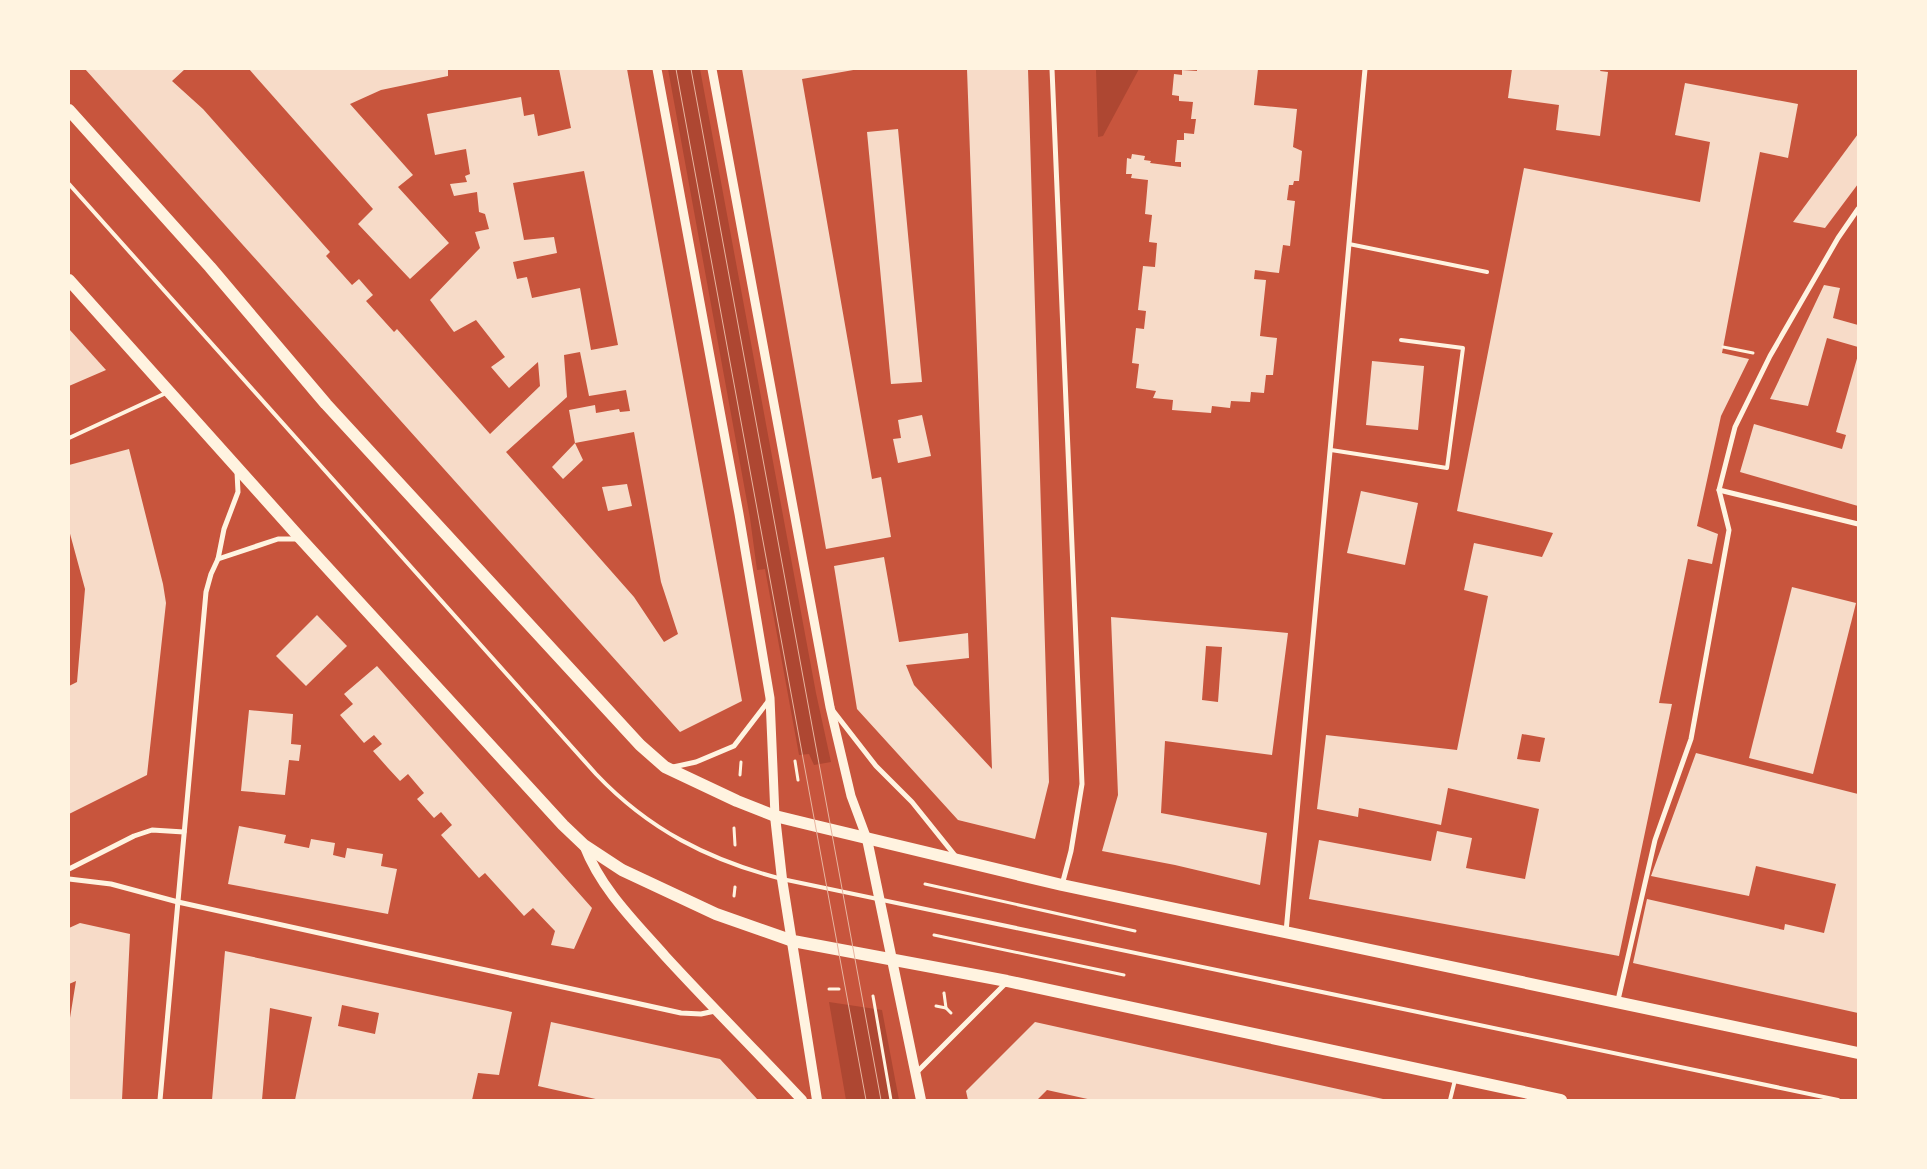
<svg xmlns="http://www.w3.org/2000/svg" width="1927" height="1169" viewBox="0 0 1927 1169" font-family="'Open Sans',sans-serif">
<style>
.green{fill:#ae4732}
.building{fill:#f7dbc8;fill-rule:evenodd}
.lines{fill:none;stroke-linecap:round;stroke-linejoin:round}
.path{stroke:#fff3e0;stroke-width:3}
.service{stroke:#fff3e0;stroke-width:4}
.minor{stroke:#fff3e0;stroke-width:5}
.tertiary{stroke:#fff3e0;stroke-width:9}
.secondary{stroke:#fff3e0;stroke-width:10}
.primary{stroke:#fff3e0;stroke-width:12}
.tram{stroke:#e9b49f;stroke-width:1}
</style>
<rect width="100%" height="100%" fill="#c8553d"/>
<g class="green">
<path d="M668,69H700L816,693L831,762L814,765L809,754L799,755L765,569L757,570L750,518Z"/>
<path d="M1096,69H1139L1103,136L1098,137Z"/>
<path d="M829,1002L882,1010L899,1100H846Z"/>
</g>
<g class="building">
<path d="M85,69H185L172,81L203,109L330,252L326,256L352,285L359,279L373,295L366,301L394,332L397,329L490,434L540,386L538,362L509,388L491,367L505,357L476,320L454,332L430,300L480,248L475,232L489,229L485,214L479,212L477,192L454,196L450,184L467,182L465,176L470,174L466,149L435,155L427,114L521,97L524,116L534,114L538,136L571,128L559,69H627L742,701L680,732ZM584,171L618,345L591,350L580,288L532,298L527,277L517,279L513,262L557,253L554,237L524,240L513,183ZM580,352L589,396L626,390L630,411L620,412L619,409L596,413L595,405L569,410L575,443L552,467L563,479L583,460L575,443L634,432L661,582L678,634L664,642L634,597L506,452L567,397L564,355Z"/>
<path d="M249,69H448V76L381,90L350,104L413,175L398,187L449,243L410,279L358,224L373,209Z"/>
<path d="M742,69H859L802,79L872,479L881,477L891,537L826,549Z"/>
<path d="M967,69H1028L1049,782L1035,839L958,820L857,709L834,566L884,557L899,642L968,633L969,658L906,665L914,685L992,769Z"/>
<path d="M1197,69H1258L1254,105L1297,109L1293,147L1302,151L1299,181H1294L1293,185H1289L1287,200L1295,201L1290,246L1283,245L1279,273L1255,270L1254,279L1266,280L1260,336L1277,338L1273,375H1266L1264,393L1251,392L1250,402L1231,401L1230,408L1212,406L1211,413L1172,410L1173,400L1153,398L1156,391L1136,388L1139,364L1132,363L1136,328L1144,329L1146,311L1138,310L1143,266L1155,267L1157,243L1149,242L1152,215L1145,214L1148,180L1131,178L1132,174H1126L1127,158L1131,159L1132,154L1145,156L1144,160L1151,161L1150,163L1181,167V162H1175L1177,140H1184V133L1194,134L1196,119H1191L1193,102L1179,101V96L1172,95L1174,74L1182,75V70L1197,71Z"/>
<path d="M1512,69H1601L1600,71L1608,72L1600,136L1556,130L1559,105L1508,98Z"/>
<path d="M1685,83L1798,104L1788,158L1760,152L1722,353L1749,359L1721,416L1697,526L1718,534L1712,564L1688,559L1659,703L1672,704L1619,956L1309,899L1319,840L1431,861L1437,831L1472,838L1466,868L1525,879L1539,809L1448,788L1441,825L1359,808L1358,817L1317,809L1326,735L1457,750L1488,596L1464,590L1474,543L1542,557L1553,533L1457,511L1524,168L1700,202L1710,142L1675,135ZM1522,734L1545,738L1540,762L1517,759Z"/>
<path d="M898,129L922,382L891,384L867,132Z"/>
<path d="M1858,134V184L1825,228L1793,222Z"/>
<path d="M1824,285L1840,288L1833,318L1858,325V347L1827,338L1808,406L1770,399Z"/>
<path d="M69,329L106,370L69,386Z"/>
<path d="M1858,355V506L1740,472L1754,424L1842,449L1846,435L1836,432Z"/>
<path d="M1372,361L1424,366L1418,430L1366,425Z"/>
<path d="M922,415L931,456L898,463L893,439L901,438L898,420Z"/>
<path d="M129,449L163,584L166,603L147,775L69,814V686L77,682L85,589L69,530V465Z"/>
<path d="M627,484L632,506L608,511L602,487Z"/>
<path d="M1361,491L1418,503L1405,565L1347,553Z"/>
<path d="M1792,587L1856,603L1813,774L1749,758Z"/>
<path d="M317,615L347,646L306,686L276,656Z"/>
<path d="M1111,617L1288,633L1272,755L1165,741L1161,813L1267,833L1260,885L1175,865L1102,851L1118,795ZM1206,646L1222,647L1218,702L1202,700Z"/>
<path d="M377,666L592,908L574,949L551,945L555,931L533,908L524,916L485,873L479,878L441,835L452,825L441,812L434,818L417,799L424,793L408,774L400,781L388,768L373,751L382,744L374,735L364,743L340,715L353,704L344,694Z"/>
<path d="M249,710L293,714L291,744L301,745L299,761L289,760L285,795L241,791Z"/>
<path d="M1696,753L1858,794V1013L1633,963L1647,899L1784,930L1785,924L1824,933L1836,884L1756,866L1749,896L1651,876Z"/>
<path d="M239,826L286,835L284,843L309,848L311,839L335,843L333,855L345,858L347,848L383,854L381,866L397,869L388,914L228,884Z"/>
<path d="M80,923L130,934L122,1100H69V1024L76,981L69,984V928Z"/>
<path d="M225,951L512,1012L499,1075L478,1073L472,1100H295L312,1017L270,1008L262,1100H212ZM342,1005L379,1013L375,1034L338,1026Z"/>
<path d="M551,1022L720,1059L758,1100H600L538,1086Z"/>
<path d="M1035,1022L1383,1099V1100H1092L1047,1090L1037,1100H968L966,1091Z"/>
</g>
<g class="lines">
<g class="path">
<path d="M1723,347L1753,353"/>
<path d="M795,761L798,780"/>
<path d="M740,775L741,762"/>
<path d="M734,828L735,845"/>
<path d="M925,884L1135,931"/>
<path d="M734,896L735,887"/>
<path d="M934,935L1124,975"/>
<path d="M829,989H839"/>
<path d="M944,993L946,1008"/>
<path d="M873,996L891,1100"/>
<path d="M936,1006L946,1008L951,1013"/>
</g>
<g class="service">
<path d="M69,184L596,774C649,830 709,860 782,879L1838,1100"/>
<path d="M1349,244L1487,272"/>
<path d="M69,438L166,393"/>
<path d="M1331,450L1447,468L1463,348L1401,340"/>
<path d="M1450,1100L1455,1080"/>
</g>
<g class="minor">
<path d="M1052,69L1082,784L1071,851L1062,885"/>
<path d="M1719,490L1858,524"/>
<path d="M218,559L278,539H299"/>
<path d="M834,712L876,766L912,802L957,858"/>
<path d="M673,767L696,762L734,746L770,699"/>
<path d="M69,869L134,836L152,830L184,832"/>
<path d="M69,879L111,884L178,902L681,1013L701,1014L715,1011"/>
<path d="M1286,932L1365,69"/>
<path d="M1618,1000L1655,840L1691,739L1729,530L1719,490L1735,427L1770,356L1838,238L1858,209"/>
<path d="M916,1073L1007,982"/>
<path d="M160,1100L206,592L211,574L218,559L224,529L238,492L237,472"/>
</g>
<g class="tertiary">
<path d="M657,69L739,514L770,698L775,816"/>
<path d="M712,69L830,707L851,796L867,839"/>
</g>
<g class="secondary">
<path d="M775,816L782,879L817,1100"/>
<path d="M867,839L921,1100"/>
<path d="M584,845C601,889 634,921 665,956C710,1005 757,1052 802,1100"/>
</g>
<g class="primary">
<path d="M69,110L210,267L326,404L640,745L665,767L737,801L775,816L816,826L1062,885L1858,1053"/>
<path d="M69,280L301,539L563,825L584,845L622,870L716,914L793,941L1007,981L1561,1100"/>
</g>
<g class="tram">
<path d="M676,69L866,1100"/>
<path d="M691,69L881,1100"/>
</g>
</g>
<rect width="1927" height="1169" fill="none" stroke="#fff3e0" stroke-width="140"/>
</svg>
